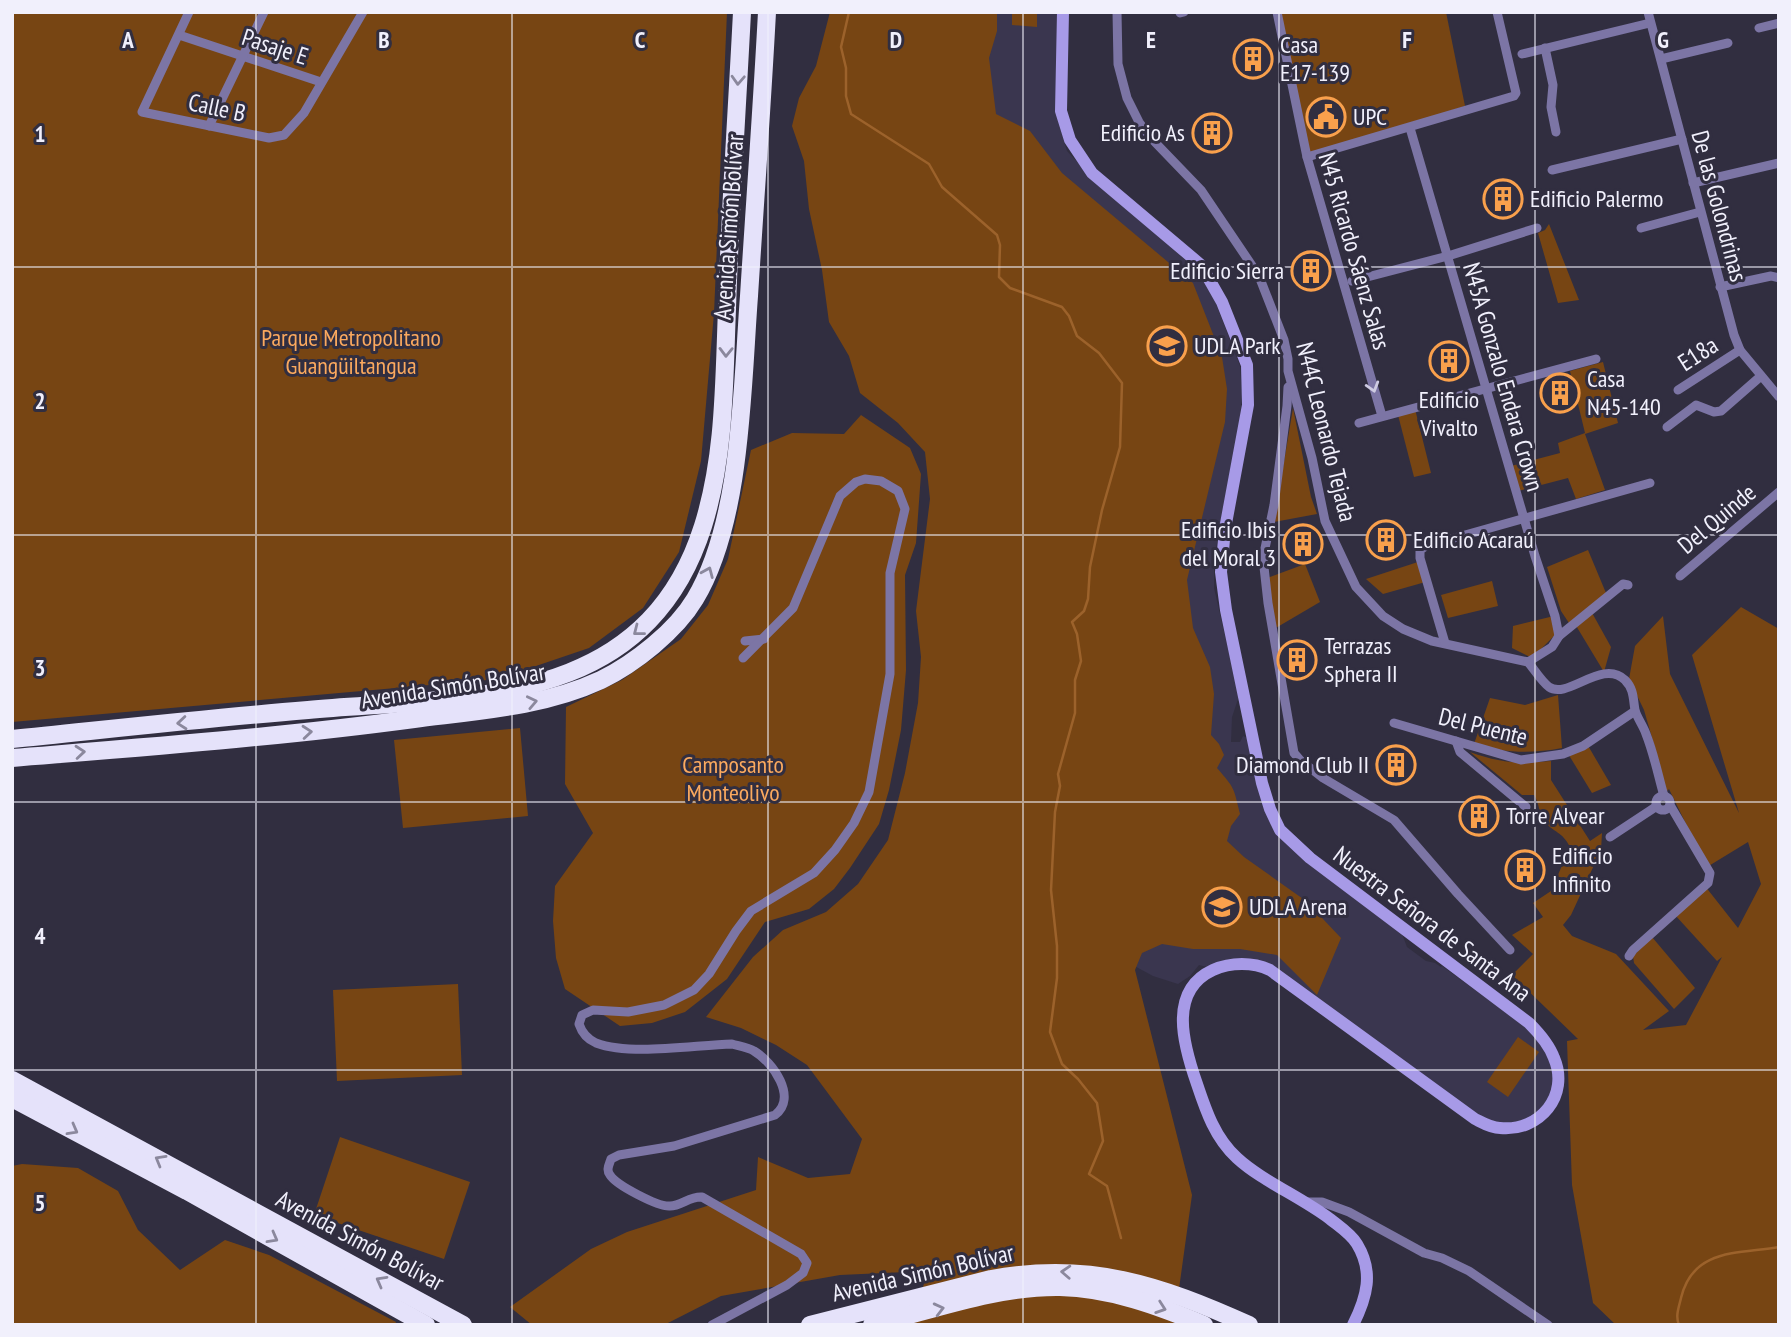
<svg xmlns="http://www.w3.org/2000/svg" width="1791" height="1337" viewBox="0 0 1791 1337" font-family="'PT Sans Narrow',sans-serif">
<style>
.built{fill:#3a364f}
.green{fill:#774513}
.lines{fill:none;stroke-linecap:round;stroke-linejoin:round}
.stream{stroke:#9c622b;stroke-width:2.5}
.street{stroke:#7c75a5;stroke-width:9}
.secondary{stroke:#a79ae7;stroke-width:12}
.highway{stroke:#e5e2fa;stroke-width:18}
.oneway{stroke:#8b889d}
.oneway2{stroke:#cecbe2}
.grid{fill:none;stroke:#f1f0fc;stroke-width:2;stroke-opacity:0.55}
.labels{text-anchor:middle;stroke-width:6;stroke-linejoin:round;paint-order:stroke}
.poi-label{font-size:24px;fill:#f1f0fc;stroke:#312e40;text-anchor:start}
.street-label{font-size:24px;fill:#f1f0fc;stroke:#312e40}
.park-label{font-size:24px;fill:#fba95e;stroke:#312e40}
.grid-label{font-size:23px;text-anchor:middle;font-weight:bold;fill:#f1f0fc;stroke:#312e40;stroke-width:6;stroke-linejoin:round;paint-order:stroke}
</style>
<rect width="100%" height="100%" fill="#312e40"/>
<path class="built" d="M861,12H1059L1058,121L1067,151L1104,190L1197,270L1215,301L1240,366L1242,394L1240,420L1219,528L1214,565V588L1239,696L1232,717L1231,742H1240L1243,736L1248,738L1265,810L1402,934L1407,947L1426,961L1435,963L1441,967L1442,966L1523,1025L1545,1049L1553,1071V1092L1539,1111L1523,1121L1501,1124L1478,1115L1348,1024L1241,959H1228L1207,967L1199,965L1190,976L1178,984L1153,976L1129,963Z"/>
<g class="green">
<path d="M12,12H727L714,313L701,461L679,552L643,608L589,648L498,679L12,722Z"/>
<path d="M830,12H997V31L989,58L996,114L1030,131L1062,173L1193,283L1222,357L1227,389L1225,422L1187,580L1193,628L1210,667L1214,694L1211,735L1219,744L1224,755L1217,768C1236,790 1233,787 1240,814L1231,826L1227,841L1244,857L1306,901L1341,938L1317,995L1277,955L1240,949H1193L1162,944L1142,953L1135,970L1192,1195L1174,1325H911L928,1271L840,1275L721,1296L664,1325H532L510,1307L591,1249L627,1232L756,1190L758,1157L808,1178L850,1174L862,1139L807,1065L776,1045L741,1028L706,1017L753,957L783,930L826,912L858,884L888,840L905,773L918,703L921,657L916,611L930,499L925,452L898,423L860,393L849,356L829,322L822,270L809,209L804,161L792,126L799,98L816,66Z"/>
<path d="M1012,12H1037V27L1012,25Z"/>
<path d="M1279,12H1446L1465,106L1307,157Z"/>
<path d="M1549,224L1579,300L1558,303L1538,233L1545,230Z"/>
<path d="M1603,362L1618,423L1585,434L1605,490L1576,499L1568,478L1518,491L1511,466L1560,453L1558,443L1585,433L1570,371Z"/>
<path d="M1293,408L1311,497L1317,514L1274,522Z"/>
<path d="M1415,409L1431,473L1414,477L1398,415Z"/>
<path d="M861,415L910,448L921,474L916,543L905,575L906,670L901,730L889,790L879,824L850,868L834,889L809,909L765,922L727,979L685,1012L652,1023L620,1026L565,989L556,958L553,921L555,886L593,833L565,784L566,707L622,680L681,639L708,605L728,559L751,450L792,433L844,434Z"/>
<path d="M1588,550L1606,593L1569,623L1561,611L1547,567Z"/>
<path d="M1424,560L1429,581L1383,594L1366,579Z"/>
<path d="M1305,564L1320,602L1274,629L1267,578Z"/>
<path d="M1492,581L1498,606L1448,618L1441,595Z"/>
<path d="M1741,607L1779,629V1325H1616L1593,1303L1572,1185L1567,1041L1578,1039L1512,975L1533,954L1512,935L1543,917L1533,903L1551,891L1570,847C1562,831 1554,833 1545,822C1538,813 1540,804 1534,795H1522L1470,752C1500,763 1519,764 1551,761V780L1590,841L1602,833L1601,850L1571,915L1563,925L1572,936L1616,954L1669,1011L1643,1030L1686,1025L1722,957L1717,961L1675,915L1705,886L1738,928L1761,884L1748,842L1707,867L1669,789L1665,793L1659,762L1644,710L1629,679L1635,646L1663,616L1670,674L1739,813L1692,655Z"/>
<path d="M1591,611L1611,647L1604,672L1575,624Z"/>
<path d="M1554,616L1561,629L1532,658L1512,648L1513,626Z"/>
<path d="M1558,695L1562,748C1531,754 1504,753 1474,744L1490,698L1525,705Z"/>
<path d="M520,728L528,816L403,828L394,740Z"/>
<path d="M1587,744L1611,785L1592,793L1567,752Z"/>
<path d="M1652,937L1695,988L1674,1009L1634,963L1633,956Z"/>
<path d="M458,984L462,1075L337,1081L333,990Z"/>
<path d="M1518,1037L1539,1052L1508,1097L1487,1082Z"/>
<path d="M340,1137L470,1182L444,1259L314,1215Z"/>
<path d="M22,1164L78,1168L118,1191L138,1230L180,1270L225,1240L269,1255L396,1322L395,1325H12V1166Z"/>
</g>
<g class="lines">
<g class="stream">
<path d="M849,12L841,47L846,68V96L851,114L929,164L942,187L997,235L1000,245L999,277L1010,288L1062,307L1069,316L1077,336L1099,353L1122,383L1120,447L1102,510L1090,567L1088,599L1084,611L1072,622L1077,634L1081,661L1075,680V713L1058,774L1060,786L1055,812L1051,890L1057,946V978L1050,1032L1062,1064L1078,1079L1097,1103L1103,1141L1089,1174L1107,1186L1121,1238"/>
<path d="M1679,1325C1675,1316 1679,1307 1681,1298C1693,1248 1738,1254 1779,1247"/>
</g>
<g class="street">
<path d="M189,12L142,112L269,138L284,135L304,113L363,12"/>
<path d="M1117,12L1118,64L1127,98L1139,122L1149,136L1201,190L1259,276L1284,340L1288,359V371L1312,458L1325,521L1356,587L1383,616L1403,629L1432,641L1528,662"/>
<path d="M1277,12L1307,157L1382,416"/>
<path d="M1648,12L1734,335L1740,350L1779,397"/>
<path d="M1180,13L1184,12"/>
<path d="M1759,28L1779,23"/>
<path d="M179,35L321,82"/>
<path d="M1545,48L1553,85L1551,107L1556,132"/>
<path d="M1522,54L1650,23"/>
<path d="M1661,59L1728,43"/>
<path d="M209,126L264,12"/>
<path d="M1410,128L1535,556L1555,616L1559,636"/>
<path d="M1307,157L1514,96L1516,93L1497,12"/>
<path d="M1552,170L1682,139"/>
<path d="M1693,183L1779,163"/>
<path d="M1641,228L1700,212"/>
<path d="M1352,281L1448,256L1537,228"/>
<path d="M1720,287L1771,276L1779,278"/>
<path d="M1288,387L1287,406L1274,505L1263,558L1268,603L1294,753L1300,760L1323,778L1394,820L1458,894L1510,950"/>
<path d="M1678,390L1740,350"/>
<path d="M1359,423L1596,359"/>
<path d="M1667,427L1696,405L1714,412L1721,411L1761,376"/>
<path d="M1680,576L1779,492"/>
<path d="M745,641L764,639"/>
<path d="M1445,643L1420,558V550L1426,546L1650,483"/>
<path d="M1528,662C1534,669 1541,681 1549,687C1568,700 1602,658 1625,680C1634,689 1633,699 1635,710C1636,716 1644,727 1646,734C1654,754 1658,775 1664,796"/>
<path d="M1528,662L1552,647L1559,636L1623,584L1628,585"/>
<path d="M1394,723L1521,760L1563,754L1583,746L1635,711"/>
<path d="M1456,741L1460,752L1526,807"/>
<circle cx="1663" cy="803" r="7"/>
<path d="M1610,837L1657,806"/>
<path d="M1629,956L1633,950L1708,883L1710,873L1670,805"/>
<path d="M1307,1202H1322L1349,1212L1424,1253L1442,1258L1469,1271L1548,1325"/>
<path d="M712,1325L787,1285L803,1273L807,1263L801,1254L702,1197C690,1196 681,1206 670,1206C658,1207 616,1185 610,1175C606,1170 609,1165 611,1159L619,1155L674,1146L775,1115C798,1098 773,1062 754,1051C748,1047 739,1046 732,1044C694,1045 631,1056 596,1043C587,1039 582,1033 579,1024L582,1015L593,1010L628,1012L664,1005L694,990L709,974L736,931L751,911L814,873L835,850L854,823L869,792L890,674V573L905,509L898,491L881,481L865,479L856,482L840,496L793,608L743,658"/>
</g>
<path class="secondary" d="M1063,12L1061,111L1070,140L1092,173L1201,265L1222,302L1247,365L1248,405L1225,529L1221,572L1226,610L1262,783L1270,809L1280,830L1310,858L1529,1023C1539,1033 1549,1044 1554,1058C1570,1095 1540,1132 1500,1128C1491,1128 1483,1123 1475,1119L1270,970C1253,962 1231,962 1213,970C1167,991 1184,1047 1197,1084C1206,1111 1215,1138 1237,1158C1262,1181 1301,1197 1330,1219C1340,1227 1351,1234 1357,1244C1374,1272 1367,1297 1353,1325"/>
<g class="highway">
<path d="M12,739C111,729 209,718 308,710C464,696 645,710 703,526C725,456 724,381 727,309C730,210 737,111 742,12"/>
<path d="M12,758C146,747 280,737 414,719C476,711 543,707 601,680C634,664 676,631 695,599C742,521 742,387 749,296C755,201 762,107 767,12"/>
<path d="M12,1080L463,1325"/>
<path d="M12,1098L187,1191L426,1325"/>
<path d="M810,1325L991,1279C1090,1261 1160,1285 1249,1325"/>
<path d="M872,1325C933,1310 997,1286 1060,1287C1110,1288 1159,1306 1204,1325"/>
</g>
</g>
<defs><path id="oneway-chevron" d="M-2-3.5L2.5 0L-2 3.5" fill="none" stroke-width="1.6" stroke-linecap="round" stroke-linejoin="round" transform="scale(1.75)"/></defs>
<g class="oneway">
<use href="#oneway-chevron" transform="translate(738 80) rotate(93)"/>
<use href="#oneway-chevron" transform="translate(726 352) rotate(91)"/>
<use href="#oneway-chevron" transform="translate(708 572) rotate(-67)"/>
<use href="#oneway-chevron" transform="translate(638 631) rotate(142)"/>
<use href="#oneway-chevron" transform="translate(532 702) rotate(-12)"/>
<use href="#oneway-chevron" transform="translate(182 723) rotate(175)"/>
<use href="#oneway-chevron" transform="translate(307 732) rotate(-5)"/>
<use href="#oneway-chevron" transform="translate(80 752) rotate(-5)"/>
<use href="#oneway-chevron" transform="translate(73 1130) rotate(29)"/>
<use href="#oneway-chevron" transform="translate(160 1160) rotate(-150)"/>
<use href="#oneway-chevron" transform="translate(273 1238) rotate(29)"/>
<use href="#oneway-chevron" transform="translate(1066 1272) rotate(-177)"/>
<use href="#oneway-chevron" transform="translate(381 1281) rotate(-151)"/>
<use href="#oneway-chevron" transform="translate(1161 1308) rotate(19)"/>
<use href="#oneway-chevron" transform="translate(939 1309) rotate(-14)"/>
</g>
<use class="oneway2" href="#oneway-chevron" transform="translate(1373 387) rotate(73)"/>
<path class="grid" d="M256,12V1325M512,12V1325M768,12V1325M1023,12V1325M1279,12V1325M1535,12V1325M12,267H1779M12,535H1779M12,802H1779M12,1070H1779"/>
<defs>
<g id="building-ring" transform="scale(2.0125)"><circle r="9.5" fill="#312e40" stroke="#f9a04c" stroke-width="1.5"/><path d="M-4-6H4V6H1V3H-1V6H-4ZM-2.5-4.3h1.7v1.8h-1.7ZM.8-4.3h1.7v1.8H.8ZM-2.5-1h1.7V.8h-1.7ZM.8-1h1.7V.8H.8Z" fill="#f9a04c"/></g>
<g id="civic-ring" transform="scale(2.0125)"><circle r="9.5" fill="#312e40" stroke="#f9a04c" stroke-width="1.5"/><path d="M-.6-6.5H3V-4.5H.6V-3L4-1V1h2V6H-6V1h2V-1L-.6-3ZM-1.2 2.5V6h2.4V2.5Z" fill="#f9a04c"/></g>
<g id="university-ring" transform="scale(2.0125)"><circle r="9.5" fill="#312e40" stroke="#f9a04c" stroke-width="1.5"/><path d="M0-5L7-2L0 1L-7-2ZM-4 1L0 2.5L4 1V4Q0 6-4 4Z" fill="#f9a04c"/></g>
</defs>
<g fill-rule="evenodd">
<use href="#building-ring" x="1253" y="59"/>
<use href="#civic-ring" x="1326" y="117"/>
<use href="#building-ring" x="1212" y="133"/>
<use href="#building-ring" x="1503" y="199"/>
<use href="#building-ring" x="1311" y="271"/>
<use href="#university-ring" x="1167" y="346"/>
<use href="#building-ring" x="1449" y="361"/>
<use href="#building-ring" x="1560" y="393"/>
<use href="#building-ring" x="1386" y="540"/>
<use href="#building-ring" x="1303" y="544"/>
<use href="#building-ring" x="1297" y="660"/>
<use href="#building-ring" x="1396" y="765"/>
<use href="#building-ring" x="1479" y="816"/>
<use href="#building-ring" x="1525" y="870"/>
<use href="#university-ring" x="1222" y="907"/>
</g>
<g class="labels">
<g class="poi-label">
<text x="1280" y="53">Casa<tspan x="1280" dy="28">E17-139</tspan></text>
<text x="1353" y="125">UPC</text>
<text x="1185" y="141" text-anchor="end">Edificio As</text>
<text x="1530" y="207">Edificio Palermo</text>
<text x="1284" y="279" text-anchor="end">Edificio Sierra</text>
<text x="1194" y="354">UDLA Park</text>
<text x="1587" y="387">Casa<tspan x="1587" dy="28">N45-140</tspan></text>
<text x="1449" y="408" text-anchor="middle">Edificio<tspan x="1449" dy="28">Vivalto</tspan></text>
<text x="1276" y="538" text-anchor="end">Edificio Ibis<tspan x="1276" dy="28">del Moral 3</tspan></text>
<text x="1413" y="548">Edificio Acaraú</text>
<text x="1324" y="654">Terrazas<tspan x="1324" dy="28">Sphera II</tspan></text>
<text x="1369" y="773" text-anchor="end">Diamond Club II</text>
<text x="1506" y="824">Torre Alvear</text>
<text x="1552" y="864">Edificio<tspan x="1552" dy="28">Infinito</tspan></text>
<text x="1249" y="915">UDLA Arena</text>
</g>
<g class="street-label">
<text transform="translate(275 47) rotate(18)" y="8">Pasaje E</text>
<text transform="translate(217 108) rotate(12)" y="8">Calle B</text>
<text transform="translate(1719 206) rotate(75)" y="8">De las Golondrinas</text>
<text transform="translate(729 227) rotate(-86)" y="8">Avenida Simón Bolívar</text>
<text transform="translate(1354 251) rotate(74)" y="8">N45 Ricardo Sáenz Salas</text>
<text transform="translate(1698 354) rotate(-33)" y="8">E18a</text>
<text transform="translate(1503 377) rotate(74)" y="8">N45A Gonzalo Endara Crown</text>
<text transform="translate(1326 432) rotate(76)" y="8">N44C Leonardo Tejada</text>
<text transform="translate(1717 519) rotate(-40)" y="8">Del Quinde</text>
<text transform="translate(453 686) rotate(-9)" y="8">Avenida Simón Bolívar</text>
<text transform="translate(1483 727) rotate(14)" y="8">Del Puente</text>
<text transform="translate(1432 924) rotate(37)" y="8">Nuestra Señora de Santa Ana</text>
<text transform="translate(360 1241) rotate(28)" y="8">Avenida Simón Bolívar</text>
<text transform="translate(923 1273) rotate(-13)" y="8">Avenida Simón Bolívar</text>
</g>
<g class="park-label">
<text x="351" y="346">Parque Metropolitano<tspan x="351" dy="28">Guangüiltangua</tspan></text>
<text x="733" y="773">Camposanto<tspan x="733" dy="28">Monteolivo</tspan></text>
</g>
</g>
<g class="grid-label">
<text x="128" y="48">A</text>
<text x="384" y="48">B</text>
<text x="640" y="48">C</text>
<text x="896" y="48">D</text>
<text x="1151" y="48">E</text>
<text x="1407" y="48">F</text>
<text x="1663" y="48">G</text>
<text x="40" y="142">1</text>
<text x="40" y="409">2</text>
<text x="40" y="676">3</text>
<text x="40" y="944">4</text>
<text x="40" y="1211">5</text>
</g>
<rect width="1791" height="1337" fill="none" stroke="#f1f0fc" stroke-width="28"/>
</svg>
